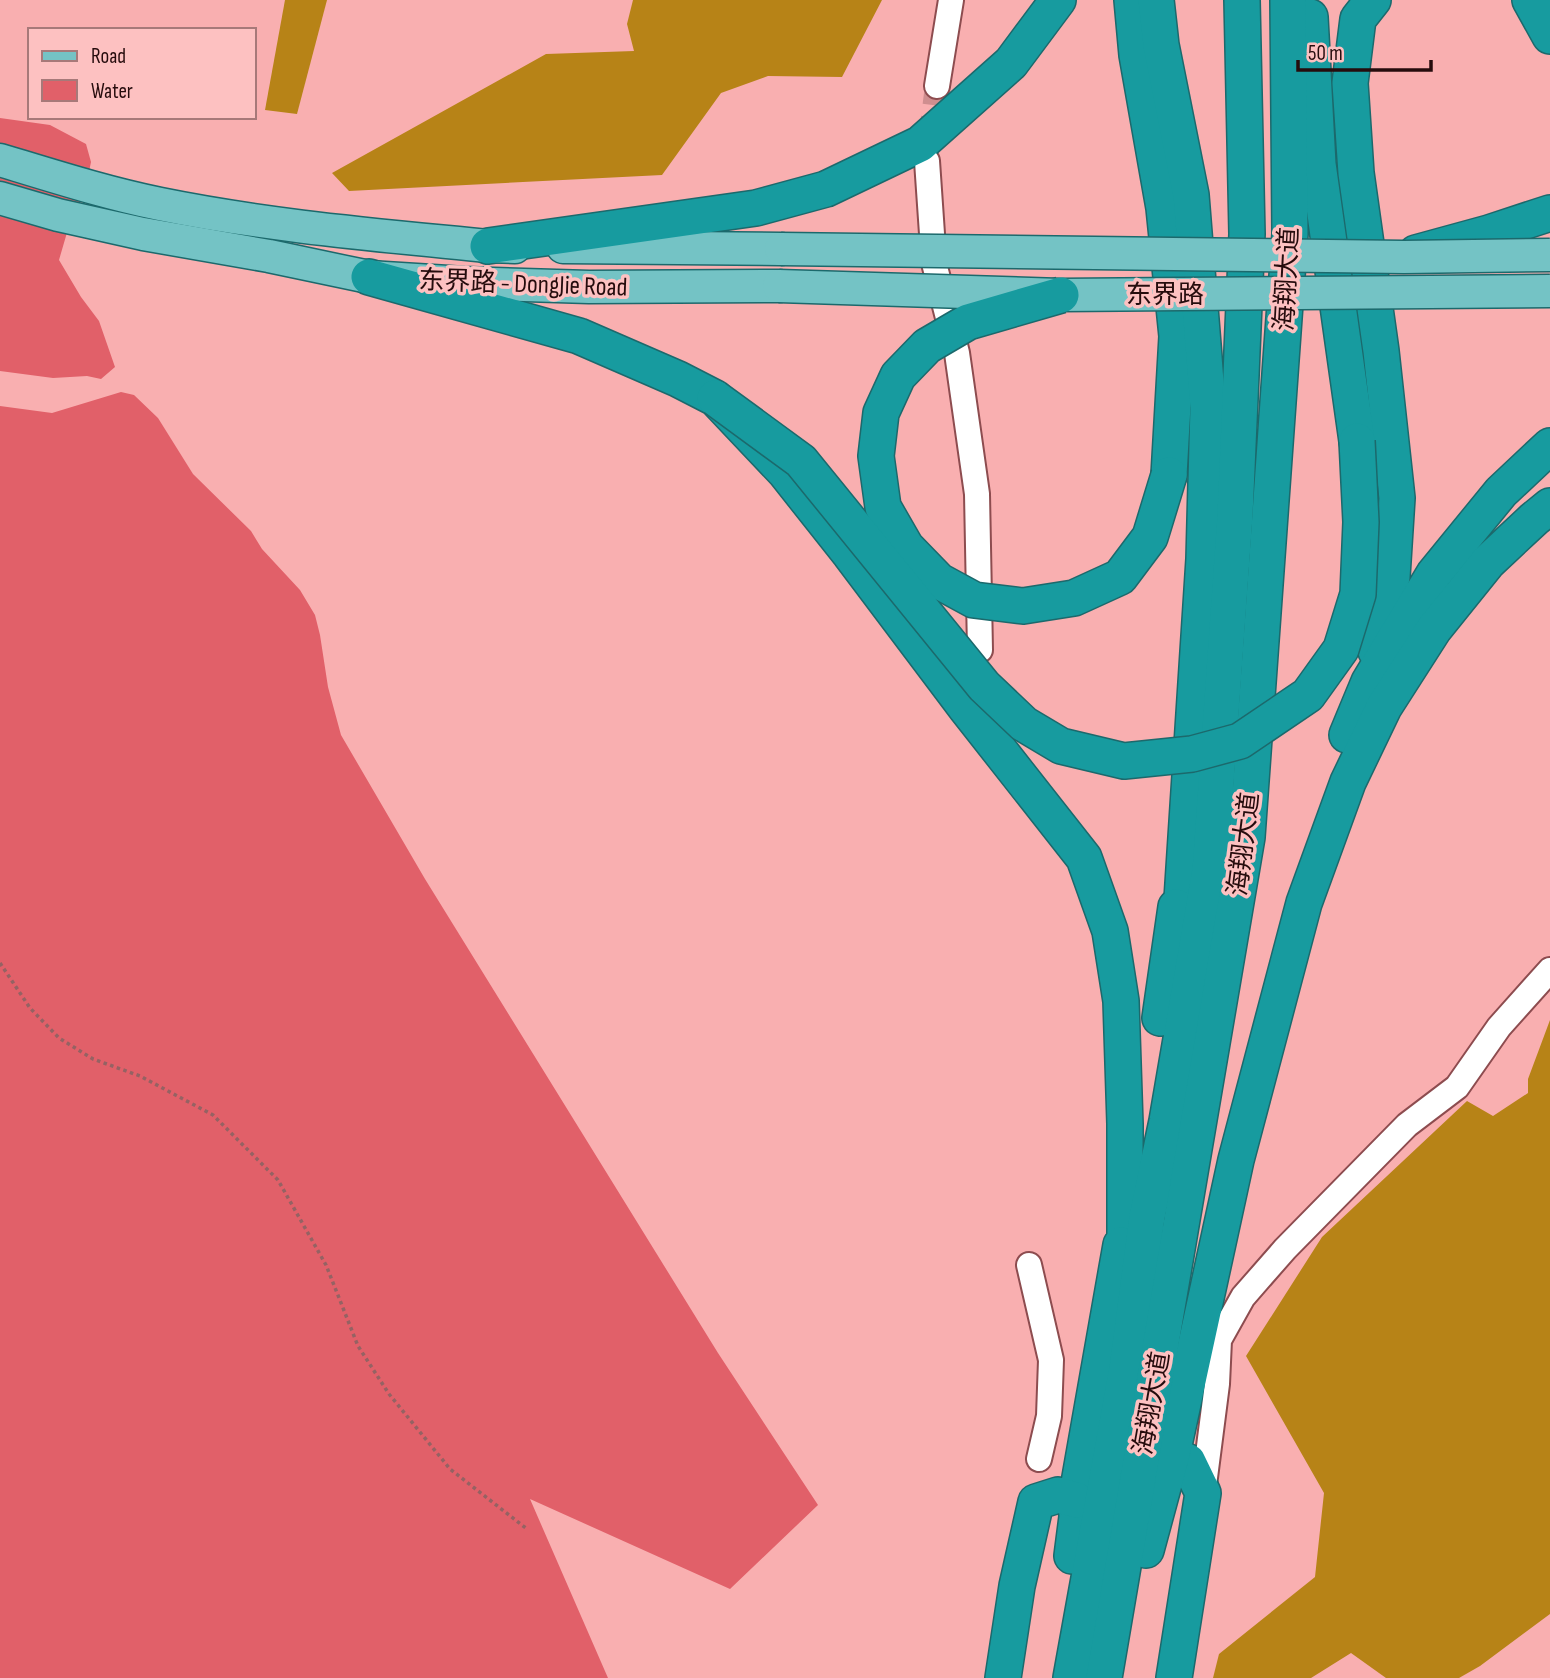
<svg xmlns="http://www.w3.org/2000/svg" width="1550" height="1678" viewBox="0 0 1550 1678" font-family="'Sofia Sans Condensed','Noto Sans SC',sans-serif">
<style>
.forest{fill:#b78317}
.water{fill:#e16069}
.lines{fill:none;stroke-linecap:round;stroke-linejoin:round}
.minor-tunnel{stroke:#cf8e8f;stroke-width:24;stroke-dasharray:24 12;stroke-linecap:butt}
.minor-casing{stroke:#8d4c4f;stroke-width:28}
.major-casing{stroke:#1c696c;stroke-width:35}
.highway-casing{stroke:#1c696c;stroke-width:38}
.path{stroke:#956263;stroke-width:3.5;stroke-dasharray:3.5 3.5;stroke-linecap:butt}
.minor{stroke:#fff;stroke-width:24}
.major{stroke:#74c3c5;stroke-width:32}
.highway{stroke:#179b9f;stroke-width:35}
.major-bridge-casing{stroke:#1c696c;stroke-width:35;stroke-linecap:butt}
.highway-bridge-casing{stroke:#1c696c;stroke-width:38;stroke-linecap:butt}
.major-bridge{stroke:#74c3c5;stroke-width:32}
.highway-bridge{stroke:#179b9f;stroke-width:35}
.labels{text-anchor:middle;stroke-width:7;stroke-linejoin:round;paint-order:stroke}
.street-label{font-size:26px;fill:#260c0d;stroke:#fdc1c1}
</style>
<rect width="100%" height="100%" fill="#f9afb0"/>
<g class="forest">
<path d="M285,0H327L297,114L265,110Z"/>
<path d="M633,0H882L842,77L768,76L721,93L662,175L349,191L332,173L546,54L634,51L627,24Z"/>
<path d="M1550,1020V1614L1480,1666L1459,1678H1386L1351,1653L1311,1678H1213L1219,1654L1315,1577L1324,1493L1246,1356L1322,1237L1467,1101L1493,1116L1528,1093V1079Z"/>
</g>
<g class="water">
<path d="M0,118L50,125L86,144L91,162L84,196L73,212L59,260L81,297L99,321L115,367L101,379L87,376L53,378L0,371Z"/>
<path d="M121,392L134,395L158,418L193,474L251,531L262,549L300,590L315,615L320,635L328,687L341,735L425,879L718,1353L818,1505L730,1589L530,1499L608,1678H0V406L52,413Z"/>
</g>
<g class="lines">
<path class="minor-tunnel" d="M930,141L937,86"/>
<g class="minor-casing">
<g id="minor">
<path d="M937,86L951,0"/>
<path d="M927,161L934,263L957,353L977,494L980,650"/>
<path d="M1029,1265L1051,1360L1049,1416L1039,1459"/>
<path d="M1203,1493L1217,1384L1219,1340L1243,1297L1285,1249L1407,1125L1457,1087L1499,1027L1550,970"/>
</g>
</g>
<g class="major-casing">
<g id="major">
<path d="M0,160C53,176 106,193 160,204C268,226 378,235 488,246L515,247"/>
<path d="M0,198L58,215L143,234L269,256L369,277L464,283L589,287L779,286"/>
<path d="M563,247L781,249"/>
</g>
</g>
<g class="highway-casing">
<g id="highway">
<path d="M1132,0L1137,55L1164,208L1177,336L1169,475"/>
<path d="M1156,0L1161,45L1191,195L1208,407L1204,559L1180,930"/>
<path d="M1373,0L1358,19L1350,83L1356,173L1381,351L1397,498L1392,577L1376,651"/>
<path d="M1530,0L1550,36"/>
<path d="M1310,17L1318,164L1357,441"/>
<path d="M488,246L756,208L826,189L920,144L1011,63L1058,0"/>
<path d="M1416,253L1489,233L1550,213"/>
<path d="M369,277L579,336L678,379L715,398L785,472L850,554L966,708L1084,858L1110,931L1121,1001L1125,1124V1256"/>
<path d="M1347,735L1369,682L1434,574L1501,492L1550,446"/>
<path d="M1160,1018L1176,907"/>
<path d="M1172,1454L1188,1462L1203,1493L1174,1678"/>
<path d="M1146,1550L1172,1454L1236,1160L1304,903L1348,782L1384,707L1434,629L1488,562L1534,519L1550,506"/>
<path d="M1072,1556L1077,1517L1076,1500L1121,1245"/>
<path d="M1003,1678L1017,1586L1036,1502L1058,1495L1076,1500"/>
<path d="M1071,1678L1127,1368L1147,1217L1167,1121L1210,870L1235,516L1247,234L1242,0"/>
<path d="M1104,1678L1247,837L1290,234L1288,0"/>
</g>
</g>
<path class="path" d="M0,963L30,1008L59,1038L93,1059L140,1076L213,1115L278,1180L326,1265L358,1346L389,1394L450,1469L527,1529"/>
<use href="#minor" class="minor"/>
<use href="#major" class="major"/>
<use href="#highway" class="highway"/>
<g class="major-bridge-casing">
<g id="major-bridge">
<path d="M781,249L1404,257L1550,255"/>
<path d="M779,286L1061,295L1550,291"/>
</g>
</g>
<g class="highway-bridge-casing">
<g id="highway-bridge">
<path d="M1061,295L968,322L927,346L898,376L881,413L876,456L883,507L906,547L939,581L974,600L1023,606L1074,598L1120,577L1150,537L1169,475"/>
<path d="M715,398L801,461L984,686L1024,724L1061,746L1124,761L1192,754L1240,741L1308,695L1341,649L1358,594L1361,522L1357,441"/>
</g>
</g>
<use href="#major-bridge" class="major-bridge"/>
<use href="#highway-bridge" class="highway-bridge"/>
</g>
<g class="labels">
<g class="street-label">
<text transform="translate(1286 279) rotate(-87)" y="9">海翔大道</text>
<text transform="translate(523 283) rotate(2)" y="9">东界路 - DongJie Road</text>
<text x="1165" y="303">东界路</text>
<text transform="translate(1243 844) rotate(-83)" y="9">海翔大道</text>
<text transform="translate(1151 1403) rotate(-80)" y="9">海翔大道</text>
</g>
</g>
<rect x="28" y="28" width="228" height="91" fill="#fdc1c1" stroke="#a77979" stroke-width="2"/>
<rect x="42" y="51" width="35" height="10" fill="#74c3c5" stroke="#a77979" stroke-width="2"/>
<text x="91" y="63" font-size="21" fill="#260c0d">Road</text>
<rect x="42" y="80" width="35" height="21" fill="#e16069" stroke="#a77979" stroke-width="2"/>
<text x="91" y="98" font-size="21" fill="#260c0d">Water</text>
<path d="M1298 60v10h133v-10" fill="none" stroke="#260c0d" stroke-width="3.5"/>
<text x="1308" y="60" font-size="21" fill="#260c0d" stroke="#fdc1c1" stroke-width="5" paint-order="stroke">50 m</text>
</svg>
